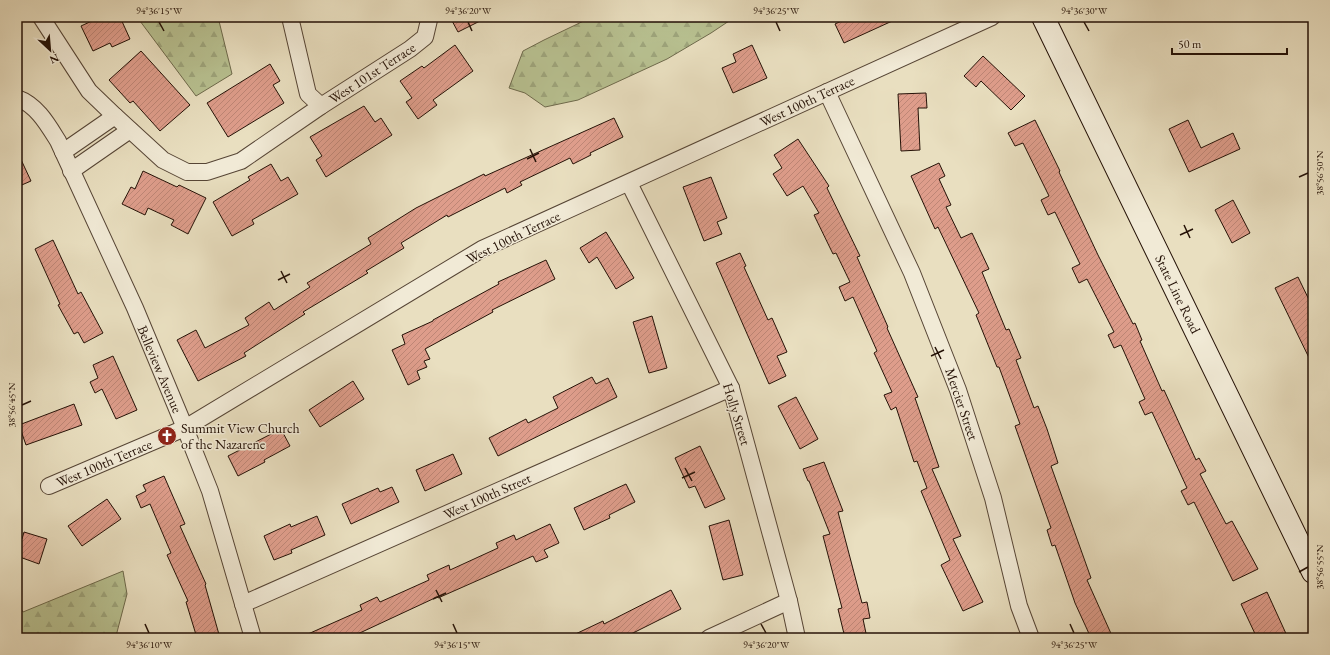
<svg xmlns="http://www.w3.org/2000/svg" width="1330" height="655" viewBox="0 0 1330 655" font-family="'EB Garamond',serif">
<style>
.forest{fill:url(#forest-firs);stroke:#6e6a4c}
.building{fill:url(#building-hatch);stroke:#251207}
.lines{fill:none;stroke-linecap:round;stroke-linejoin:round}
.minor-casing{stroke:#564535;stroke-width:18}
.secondary-casing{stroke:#251207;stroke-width:24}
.minor{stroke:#f1ead6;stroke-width:16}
.secondary{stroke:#f1ead6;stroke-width:22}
.ticks{fill:none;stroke:#251207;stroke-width:1.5}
.labels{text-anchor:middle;stroke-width:3;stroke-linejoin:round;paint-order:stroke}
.street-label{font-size:14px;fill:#251207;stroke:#f1ead6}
.poi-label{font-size:14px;fill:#251207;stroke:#f1ead6;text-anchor:start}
.neatline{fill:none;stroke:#251207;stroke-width:1.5}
.ticks-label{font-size:10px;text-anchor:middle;fill:#251207}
</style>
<defs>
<pattern id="forest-firs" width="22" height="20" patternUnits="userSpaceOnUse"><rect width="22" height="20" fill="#b8c191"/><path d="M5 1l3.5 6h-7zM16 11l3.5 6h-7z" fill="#9ea57c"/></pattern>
<pattern id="building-hatch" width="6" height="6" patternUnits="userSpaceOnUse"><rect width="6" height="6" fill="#de9d8b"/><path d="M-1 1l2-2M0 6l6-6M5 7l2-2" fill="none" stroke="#be8676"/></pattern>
</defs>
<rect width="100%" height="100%" fill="#e9dfc0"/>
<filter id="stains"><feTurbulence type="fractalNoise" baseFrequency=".005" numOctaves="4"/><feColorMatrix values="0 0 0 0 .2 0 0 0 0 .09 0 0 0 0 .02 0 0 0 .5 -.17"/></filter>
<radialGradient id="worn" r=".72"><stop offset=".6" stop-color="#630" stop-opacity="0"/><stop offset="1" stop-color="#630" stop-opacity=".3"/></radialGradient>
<g class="forest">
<path d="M137,17H218L232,74L196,96Z"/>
<path d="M592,17H735L711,33L667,59L578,100L545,107L525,93L509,88L523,51L544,40Z"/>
<path d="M123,571L127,594L116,636L113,638H17V602L23,612Z"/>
</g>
<g class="building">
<path d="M92,17H120L130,39L112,47L110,43L93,51L81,26L94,20Z"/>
<path d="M450,17H488L458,32Z"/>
<path d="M850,17H901L844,43L835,24Z"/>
<path d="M455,45L473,71L433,100L437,105L418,119L406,102L412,98L400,81L422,66L424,68Z"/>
<path d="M752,45L767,78L733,93L722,68L736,62L733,54Z"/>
<path d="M141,51L190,105L160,131L133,101L130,103L109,80Z"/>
<path d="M983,56L1025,96L1011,110L981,81L976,87L964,76Z"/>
<path d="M270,64L280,81L273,85L284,103L228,137L207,103Z"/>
<path d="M926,93L927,108H918L920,150L901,151L898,94Z"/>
<path d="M364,106L375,122L381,118L392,135L326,177L316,160L322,156L310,137Z"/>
<path d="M614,118L623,137L590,153L591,155L573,164L570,158L520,182L522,185L507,193L505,188L448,217L447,215L401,243L404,248L366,271L368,273L303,312L305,314L244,353L246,356L198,381L177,340L196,330L205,348L249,325L245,318L269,302L274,310L310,287L307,283L371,244L368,238L416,208L484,174L485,176Z"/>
<path d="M1035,120L1060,171L1059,172L1098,255L1133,324L1135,323L1142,340L1140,341L1162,391L1164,390L1196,460L1199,458L1206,471L1200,474L1226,524L1232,521L1258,569L1233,581L1194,502L1188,505L1181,491L1187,488L1152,412L1145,415L1139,402L1145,399L1121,345L1114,348L1108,335L1114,332L1087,279L1079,283L1072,268L1080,264L1055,212L1048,215L1041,200L1049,196L1023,143L1015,146L1008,133Z"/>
<path d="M1188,120L1201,148L1233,133L1240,149L1189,172L1169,129Z"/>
<path d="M798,139L829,186L827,188L860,256L857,257L888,327L887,328L918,397L915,398L939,467L932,469L961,536L953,539L983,602L963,611L941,565L950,560L921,491L927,488L917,461L914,462L896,407L891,410L884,395L892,392L876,357L874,353L877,351L853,297L845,301L839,287L850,282L836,253L833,254L814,215L819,213L803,186L787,196L773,174L782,168L774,155Z"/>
<path d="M17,151L31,181L17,187Z"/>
<path d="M939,163L945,176L939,179L951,205L946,207L961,238L972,233L989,269L982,272L1006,330L1009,329L1021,358L1016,360L1034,408L1038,406L1047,429L1058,463L1051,466L1091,578L1087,580L1113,638H1091L1075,603L1055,545L1052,546L1047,530L1051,528L1015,426L1020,424L999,367H997L976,315L979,313L938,227L935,229L911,176Z"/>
<path d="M271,164L281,181L288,177L298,194L252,220L254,224L232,236L213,202L250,180L248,177Z"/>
<path d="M143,171L177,187L179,185L206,198L188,234L171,225L174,220L148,208L145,215L122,204L131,187L135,189Z"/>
<path d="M711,177L727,218L717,222L722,234L704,241L683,187Z"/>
<path d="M1233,200L1250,233L1232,243L1215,210Z"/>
<path d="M606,232L634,278L616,289L597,257L589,263L580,248Z"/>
<path d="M53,240L78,294L81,292L103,333L84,343L78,332L74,334L58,305L60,304L35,249Z"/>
<path d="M740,253L746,266L744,267L768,320L772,318L787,352L777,356L786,376L769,384L716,263Z"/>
<path d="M546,260L555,279L492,310L493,312L425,349L430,359L424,361L427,367L417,371L420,379L408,385L392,350L405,344L402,335L433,321V320L499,284L498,282Z"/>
<path d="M1298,277L1313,308V366L1275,288Z"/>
<path d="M652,316L667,368L649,373L633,322Z"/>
<path d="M113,356L137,410L116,419L102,389L95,393L90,382L98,378L93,365Z"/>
<path d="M592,377L596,384L608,378L617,397L498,456L489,438L526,419L528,423L558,408L553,397Z"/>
<path d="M353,381L364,399L320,427L309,410Z"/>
<path d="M796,397L818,439L800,449L778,406Z"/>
<path d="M74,404L82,425L26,445L19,425Z"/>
<path d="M281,429L290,446L264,460L265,462L238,476L228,456Z"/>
<path d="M700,446L725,499L705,508L695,486L689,488L675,458Z"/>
<path d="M453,454L462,474L425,491L416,470Z"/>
<path d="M824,462L843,511L838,512L862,603L867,602L870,618L863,619L867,638H845L838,609L842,608L823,536L830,534L809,481H808L803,469Z"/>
<path d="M164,476L185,524L180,526L206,584L205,585L220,638H197L186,602L188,601L167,555L171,553L150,504L141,508L136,496L146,491L143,485Z"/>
<path d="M626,484L635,502L609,515L610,518L584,530L574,508Z"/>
<path d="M392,487L399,502L351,524L342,504L378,488L380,492Z"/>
<path d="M107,499L121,519L82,546L68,526Z"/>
<path d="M317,516L325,535L291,550L292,553L274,560L264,536L290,524L291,527Z"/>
<path d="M729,520L743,575L723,580L709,526Z"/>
<path d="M550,524L559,543L544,550L548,557L536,562L533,556L438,598L437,597L349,638H299L362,610L360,605L377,597L380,602L429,580L427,575L449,565L450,570L498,548L496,543L514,535L516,540Z"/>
<path d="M24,532L47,539L39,564L17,556V538L22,539Z"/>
<path d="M671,590L681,609L623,638H567L603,621L604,624Z"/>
<path d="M1267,592L1288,638H1257L1241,604Z"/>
</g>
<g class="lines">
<g class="minor-casing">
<g id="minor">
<path d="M41,17L89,91L115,116L163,160L187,172H207L241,161L321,106L410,49L425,37L429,20L428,17"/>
<path d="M290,17L308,94L321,106"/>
<path d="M827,92L912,273L958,390L993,498L1019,606L1031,638"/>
<path d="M17,98C37,105 48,125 58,141L135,308L185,428L210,491L253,638"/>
<path d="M63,152L115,116"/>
<path d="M71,171L130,130"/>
<path d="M629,183L731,388L789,601L797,638"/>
<path d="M49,486L185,428L482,249L992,17"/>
<path d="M243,604L731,388"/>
<path d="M709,638L789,601"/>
</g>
</g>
<g class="secondary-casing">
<path id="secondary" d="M1043,17L1313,572"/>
</g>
<use href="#minor" class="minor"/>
<use href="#secondary" class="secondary"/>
</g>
<path class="ticks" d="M159,22L164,31M468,22L472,31M776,22L780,31M1084,22L1089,31M530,149L536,162M527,159L539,153M1299,177L1308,173M1184,225L1190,238M1180,235L1193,229M281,271L287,283M278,280L290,274M935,347L941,359M931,356L944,350M22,405L31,401M685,468L692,481M682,478L695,472M1299,572L1308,567M436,590L442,602M433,599L446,593M145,624L149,633M453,624L457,633M761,624L766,633M1070,624L1074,633"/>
<defs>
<g id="church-disc" transform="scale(1)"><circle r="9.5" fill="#8f2418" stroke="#f1ead6"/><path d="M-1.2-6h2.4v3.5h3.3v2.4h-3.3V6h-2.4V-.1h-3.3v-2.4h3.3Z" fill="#fff"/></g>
</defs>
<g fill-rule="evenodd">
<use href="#church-disc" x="167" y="436"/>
</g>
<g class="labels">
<g class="street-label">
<text transform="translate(372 73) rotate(-33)" y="5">West 101st Terrace</text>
<text transform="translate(807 101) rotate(-25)" y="5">West 100th Terrace</text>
<text transform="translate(513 237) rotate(-26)" y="5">West 100th Terrace</text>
<text transform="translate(1178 294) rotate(64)" y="5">State Line Road</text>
<text transform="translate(160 369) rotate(67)" y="5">Belleview Avenue</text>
<text transform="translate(962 404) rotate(71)" y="5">Mercier Street</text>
<text transform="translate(737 414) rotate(73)" y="5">Holly Street</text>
<text transform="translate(104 463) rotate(-23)" y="5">West 100th Terrace</text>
<text transform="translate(487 496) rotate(-24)" y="5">West 100th Street</text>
</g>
<g class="poi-label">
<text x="181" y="433">Summit View Church<tspan x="181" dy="16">of the Nazarene</tspan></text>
</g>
</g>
<rect width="1330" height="655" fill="none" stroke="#e9dfc0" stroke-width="44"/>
<g transform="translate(50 50) rotate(154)" stroke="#f1ead6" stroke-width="3" paint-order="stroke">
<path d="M0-3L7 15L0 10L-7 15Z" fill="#251207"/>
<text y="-6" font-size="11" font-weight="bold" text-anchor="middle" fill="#251207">N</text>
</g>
<path d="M1172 48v6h115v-6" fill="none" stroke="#251207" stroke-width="2"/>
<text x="1178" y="48" font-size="12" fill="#251207" stroke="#f1ead6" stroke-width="3" paint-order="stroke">50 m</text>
<rect x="22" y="22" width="1286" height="611" class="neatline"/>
<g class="ticks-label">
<text x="159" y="14">94°36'15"W</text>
<text x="468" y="14">94°36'20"W</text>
<text x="776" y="14">94°36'25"W</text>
<text x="1084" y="14">94°36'30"W</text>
<text transform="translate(1319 173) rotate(-90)" y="4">38°56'50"N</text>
<text transform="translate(11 405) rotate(-90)" y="4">38°56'45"N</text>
<text transform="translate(1319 567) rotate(-90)" y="4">38°56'55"N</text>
<text x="149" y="648">94°36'10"W</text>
<text x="457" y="648">94°36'15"W</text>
<text x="766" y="648">94°36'20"W</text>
<text x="1074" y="648">94°36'25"W</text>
</g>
<rect width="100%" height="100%" filter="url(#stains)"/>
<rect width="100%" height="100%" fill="url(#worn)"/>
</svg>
